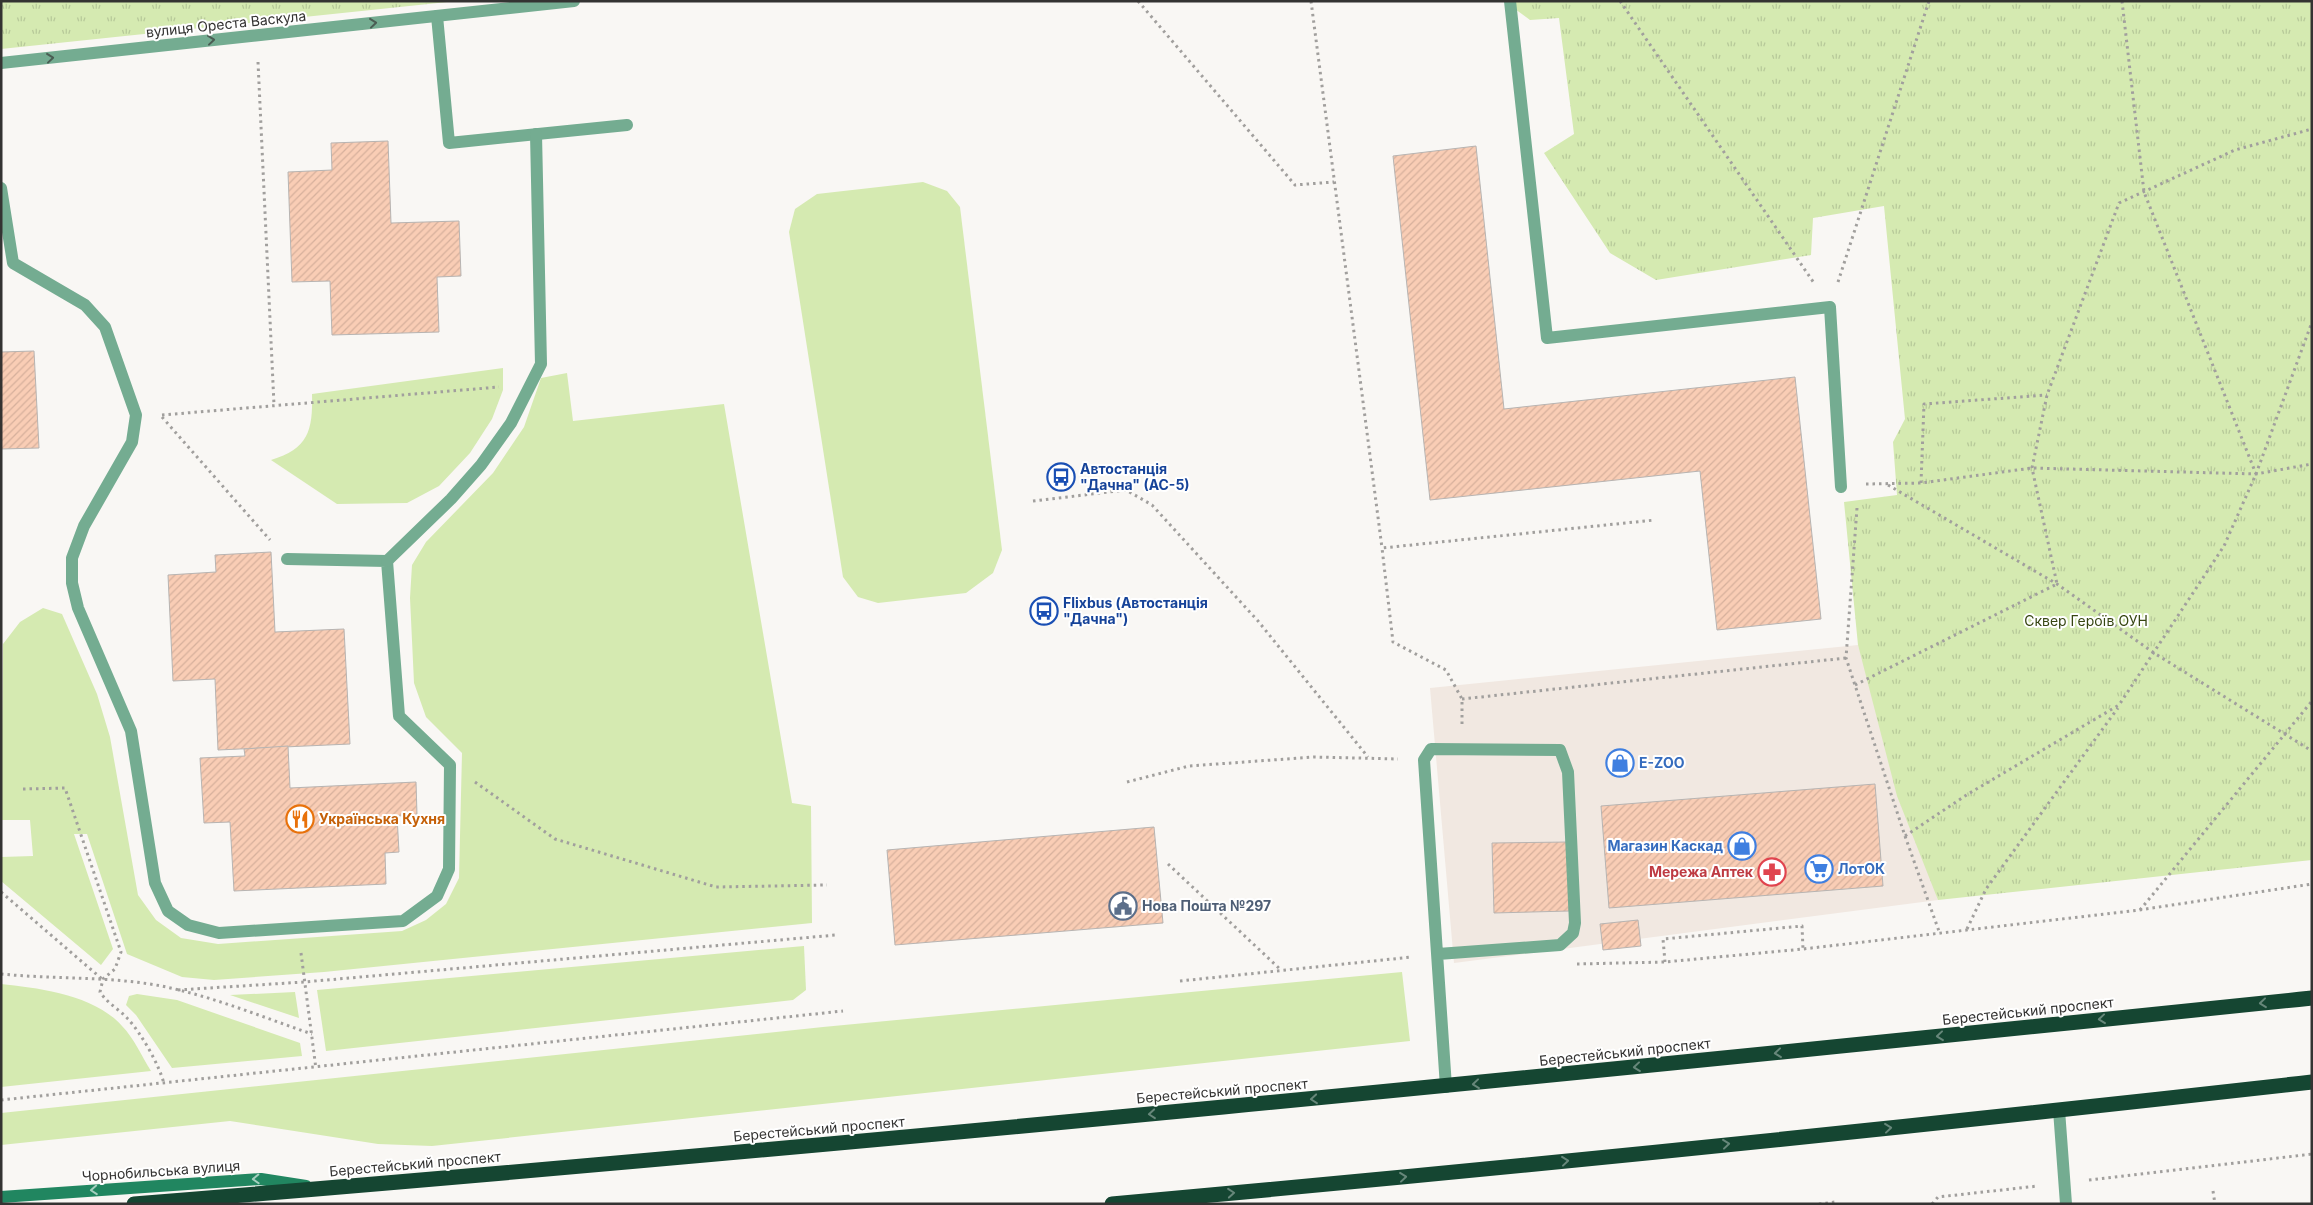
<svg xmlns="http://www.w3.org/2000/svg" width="2313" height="1205" viewBox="0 0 2313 1205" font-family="Inter,sans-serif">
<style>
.built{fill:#f1e8e1}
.grass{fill:#d5eab1}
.park{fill:url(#park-tufts)}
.building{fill:url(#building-hatch);stroke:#b7b4b2}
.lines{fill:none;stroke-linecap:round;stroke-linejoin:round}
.path{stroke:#a19f9d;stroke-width:3;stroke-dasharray:2.5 4;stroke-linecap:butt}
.lane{stroke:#74ac91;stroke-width:12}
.street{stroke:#74ac91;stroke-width:12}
.secondary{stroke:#218660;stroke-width:12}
.highway{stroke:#154632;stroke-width:15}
.oneway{stroke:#4a5d53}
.oneway2{stroke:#67877a}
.oneway3{stroke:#a6cfbf}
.labels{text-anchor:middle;stroke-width:4;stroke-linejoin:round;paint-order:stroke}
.street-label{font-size:14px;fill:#343332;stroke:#fff}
.transit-label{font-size:14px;font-weight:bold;fill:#164399;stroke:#fff;text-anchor:start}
.park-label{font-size:14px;fill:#374612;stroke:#fff}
.shop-label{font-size:14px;font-weight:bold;fill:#366cbe;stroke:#fff;text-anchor:start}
.food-label{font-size:14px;font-weight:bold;fill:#c56008;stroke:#fff;text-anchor:start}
.health-label{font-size:14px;font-weight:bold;fill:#be3a42;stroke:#fff;text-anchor:end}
.service-label{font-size:14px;font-weight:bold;fill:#4e5e75;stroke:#fff;text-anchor:start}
</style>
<defs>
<pattern id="park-tufts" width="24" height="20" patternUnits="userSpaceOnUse" patternTransform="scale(1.25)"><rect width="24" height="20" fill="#d5eab1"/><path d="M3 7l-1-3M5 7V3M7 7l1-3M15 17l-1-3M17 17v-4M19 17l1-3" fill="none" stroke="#b7c999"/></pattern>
<pattern id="building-hatch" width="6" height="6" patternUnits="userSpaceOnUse" patternTransform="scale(1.25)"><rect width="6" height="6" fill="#f9cdb5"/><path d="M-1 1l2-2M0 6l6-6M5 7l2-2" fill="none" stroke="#d6b09c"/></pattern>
</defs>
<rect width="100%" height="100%" fill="#f9f7f4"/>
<path class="built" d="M1858,645L1938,900L1454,963L1430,688Z"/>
<g class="grass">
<path d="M923,182L947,191L960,207L1002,550L993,573L966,593L878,603L858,597L843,577L789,232L795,209L817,194Z"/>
<path d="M503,368V390L492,419L470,453L439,486L407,503L337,504L271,460C308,449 313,431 312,394Z"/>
<path d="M567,373L573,421L724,404L792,803L811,806L812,923L324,972L214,980L182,977L127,954L87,834H74L113,949L101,965L1,881V857L33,856L30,820H1L3,644L20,622L43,608L62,614L97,694L110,737L138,895L156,920L181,938L218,944L402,931L426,920L446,904L459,878L462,753L426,717L414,683L410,598L412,565L426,542L493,473L524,427L541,378Z"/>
<path d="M804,946L806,990L793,1000L326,1051L317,990Z"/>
<path d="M1402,972L1410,1041L432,1146L378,1144L230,1121L1,1145V1113L823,1027Z"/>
<path d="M1,984C39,988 95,995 122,1026C134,1038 142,1057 151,1071L1,1087Z"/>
<path d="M295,992L299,1018L230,995Z"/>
<path d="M137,994L177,1000L300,1043L302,1056L172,1068L136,1015L126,1005L129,996Z"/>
</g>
<g class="park">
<path d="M1,1H457L1,49Z"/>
<path d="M1514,1H2312V860L1938,900L1897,796L1858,645L1844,502L1897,495L1893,442L1905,419L1884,206L1813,218L1811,255L1656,280L1610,253L1544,153L1574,134L1559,18L1530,20L1515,9Z"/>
</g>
<g class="building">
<path d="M388,141L391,223L459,221L461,276L437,277L439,332L332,335L330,281L292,282L288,172L332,170L331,143Z"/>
<path d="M1476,146L1504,409L1795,377L1821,619L1717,630L1700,471L1430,500L1393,156Z"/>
<path d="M34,351L39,448L1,449V352Z"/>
<path d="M271,552L275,632L344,629L350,744L218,750L215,679L173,681L168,575L216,572L215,555Z"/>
<path d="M288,746L290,788L416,782L417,815L397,816L399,852L385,853L386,884L234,891L230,822L204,823L200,758L245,756L244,749Z"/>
<path d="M1875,784L1883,886L1609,908L1601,806Z"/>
<path d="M1154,827L1163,923L895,945L887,850Z"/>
<path d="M1568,842L1569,911L1494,913L1492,843Z"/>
<path d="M1638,920L1641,946L1603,950L1600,924Z"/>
</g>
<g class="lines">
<g class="path">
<path d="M1138,1L1295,185L1334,182"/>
<path d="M1311,1L1382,548"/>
<path d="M1620,1L1814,283"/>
<path d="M2122,1L2144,192L2256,474"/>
<path d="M258,62L274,405"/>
<path d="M1838,282L1929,1"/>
<path d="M162,415L499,387"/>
<path d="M162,417L270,540"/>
<path d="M1921,483L1924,404L2047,395"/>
<path d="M1866,484L1921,483L2032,468L2256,474L2312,464"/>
<path d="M1888,485L2057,584L2154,653L2312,751"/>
<path d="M1033,501L1126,490L1152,505L1258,621L1368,757"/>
<path d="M1857,508L1846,658L1905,836L1940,934"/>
<path d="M1855,685L2057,584L2032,468L2047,395L2119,203L2235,150L2312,129"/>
<path d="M1462,699L1846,658"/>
<path d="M1462,724V699L1446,670L1393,642L1382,548L1655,520"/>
<path d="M475,782L555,839L716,887L827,885"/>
<path d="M1127,782L1189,766L1314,757L1398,759"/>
<path d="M23,789L65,788L121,952L115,969L103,979L100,992C108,1004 119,1009 128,1019C141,1033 160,1066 164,1084"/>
<path d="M1905,836L1968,794L2119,705L2224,546L2256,474L2312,322"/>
<path d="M1168,864L1281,970"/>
<path d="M1,892L102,979"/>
<path d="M2140,910L2312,701"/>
<path d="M1967,929L1986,889L2118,708"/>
<path d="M301,953L316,1069"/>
<path d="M1665,962L1663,939L1802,926L1803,949"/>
<path d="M1577,964L1665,962L1803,949L2139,910L2312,884"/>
<path d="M1,974C60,980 121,975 179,990C224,1001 268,1019 312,1034"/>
<path d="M1180,981L1412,957"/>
<path d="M178,990L304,982L836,935"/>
<path d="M1,1100L843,1011"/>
<path d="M2089,1180L2312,1154"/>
<path d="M2213,1191L2215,1204"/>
<path d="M1819,1204L1835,1202"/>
<path d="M1932,1204L1938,1197L2038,1186"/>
</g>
<g class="lane">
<path d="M1510,1L1547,338L1830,307L1841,487"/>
<path d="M437,16L449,143L627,125"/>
<path d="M1,188L13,263L85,305L105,327L136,415L132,442L84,526L72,558V583L78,608L131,731L155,883L168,911L188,925L219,933L403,921L437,896L449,869L450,765L399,716L387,561L287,559"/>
<path d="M387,561L451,499L481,465L511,423L541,364L536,134"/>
<path d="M1438,954L1560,945L1573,933L1575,923L1568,772L1560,750L1431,749L1424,760L1446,1087"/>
<path d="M2059,1110L2066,1204"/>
</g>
<path class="street" d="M1,63L574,1"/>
<path class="secondary" d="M1,1197L261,1179L306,1186"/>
<g class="highway">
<path d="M134,1204C861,1145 1586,1073 2312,998"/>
<path d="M1112,1204C1513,1168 1912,1127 2312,1082"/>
</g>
</g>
<defs><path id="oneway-chevron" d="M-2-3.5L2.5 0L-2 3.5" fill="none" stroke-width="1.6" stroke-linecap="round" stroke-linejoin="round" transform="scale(1.25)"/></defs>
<g class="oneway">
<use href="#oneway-chevron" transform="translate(373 23) rotate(-6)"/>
<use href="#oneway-chevron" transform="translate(211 40) rotate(-6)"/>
<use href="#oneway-chevron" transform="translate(50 58) rotate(-6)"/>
</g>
<g class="oneway2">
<use href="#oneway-chevron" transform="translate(2263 1003) rotate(174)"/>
<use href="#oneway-chevron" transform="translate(2102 1019) rotate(174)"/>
<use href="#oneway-chevron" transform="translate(1940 1036) rotate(174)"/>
<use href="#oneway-chevron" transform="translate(1778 1053) rotate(174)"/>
<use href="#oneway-chevron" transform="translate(1637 1067) rotate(174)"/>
<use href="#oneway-chevron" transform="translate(1476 1084) rotate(174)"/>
<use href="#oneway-chevron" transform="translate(1314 1099) rotate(175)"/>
<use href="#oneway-chevron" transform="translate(1152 1114) rotate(175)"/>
<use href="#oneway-chevron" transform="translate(1888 1128) rotate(-6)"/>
<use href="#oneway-chevron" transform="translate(1726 1144) rotate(-6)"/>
<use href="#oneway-chevron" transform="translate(1565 1161) rotate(-6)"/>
<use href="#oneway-chevron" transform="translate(1403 1177) rotate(-6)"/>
<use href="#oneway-chevron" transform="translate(1231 1193) rotate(-5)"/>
</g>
<g class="oneway3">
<use href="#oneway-chevron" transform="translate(256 1179) rotate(178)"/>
<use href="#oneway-chevron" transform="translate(94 1190) rotate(176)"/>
</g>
<defs>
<g id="bus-ring" transform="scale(1.4375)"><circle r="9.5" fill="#fff" stroke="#1a4fb4" stroke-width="1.5"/><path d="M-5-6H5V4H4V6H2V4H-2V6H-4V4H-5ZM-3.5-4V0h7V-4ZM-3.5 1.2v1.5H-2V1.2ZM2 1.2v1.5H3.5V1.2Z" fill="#1a4fb4"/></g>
<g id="shop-ring" transform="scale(1.4375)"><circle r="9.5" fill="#fff" stroke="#3f7fe0" stroke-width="1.5"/><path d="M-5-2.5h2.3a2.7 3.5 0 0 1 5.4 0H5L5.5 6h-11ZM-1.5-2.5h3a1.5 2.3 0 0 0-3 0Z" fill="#3f7fe0"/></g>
<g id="restaurant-ring" transform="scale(1.4375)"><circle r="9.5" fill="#fff" stroke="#e8710a" stroke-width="1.5"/><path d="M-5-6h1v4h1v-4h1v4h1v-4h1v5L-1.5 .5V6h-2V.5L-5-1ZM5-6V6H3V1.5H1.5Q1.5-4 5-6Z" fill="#e8710a"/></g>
<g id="supermarket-ring" transform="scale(1.4375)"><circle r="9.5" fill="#fff" stroke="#3f7fe0" stroke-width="1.5"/><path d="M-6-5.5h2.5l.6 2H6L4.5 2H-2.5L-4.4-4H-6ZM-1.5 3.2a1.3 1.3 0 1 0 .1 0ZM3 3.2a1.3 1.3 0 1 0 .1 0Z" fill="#3f7fe0"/></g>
<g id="pharmacy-ring" transform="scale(1.4375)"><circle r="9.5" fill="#fff" stroke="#e0444e" stroke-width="1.5"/><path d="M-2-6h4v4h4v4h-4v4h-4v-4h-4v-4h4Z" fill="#e0444e"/></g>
<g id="civic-ring" transform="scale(1.4375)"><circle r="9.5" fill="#fff" stroke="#5c6f8a" stroke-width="1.5"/><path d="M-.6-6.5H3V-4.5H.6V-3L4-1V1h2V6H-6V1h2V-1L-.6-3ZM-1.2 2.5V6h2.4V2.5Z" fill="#5c6f8a"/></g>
</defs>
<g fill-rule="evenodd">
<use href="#bus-ring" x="1061" y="477"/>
<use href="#bus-ring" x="1044" y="611"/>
<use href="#shop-ring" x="1620" y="763"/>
<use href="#restaurant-ring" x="300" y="819"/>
<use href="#shop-ring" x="1742" y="846"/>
<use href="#supermarket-ring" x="1819" y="869"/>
<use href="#pharmacy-ring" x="1772" y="872"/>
<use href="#civic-ring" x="1123" y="906"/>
</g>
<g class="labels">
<g class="street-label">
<text transform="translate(226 24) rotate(-6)" y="5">вулиця Ореста Васкула</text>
<text transform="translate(2028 1011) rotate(-6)" y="5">Берестейський проспект</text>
<text transform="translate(1625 1052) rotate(-6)" y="5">Берестейський проспект</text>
<text transform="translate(1222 1091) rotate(-5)" y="5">Берестейський проспект</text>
<text transform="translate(819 1129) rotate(-5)" y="5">Берестейський проспект</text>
<text transform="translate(415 1164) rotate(-5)" y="5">Берестейський проспект</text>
<text transform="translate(161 1171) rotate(-4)" y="5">Чорнобильська вулиця</text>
</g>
<g class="transit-label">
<text x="1080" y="474">Автостанція<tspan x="1080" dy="16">"Дачна" (АС-5)</tspan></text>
<text x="1063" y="608">Flixbus (Автостанція<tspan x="1063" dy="16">"Дачна")</tspan></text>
</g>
<g class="park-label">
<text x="2086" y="626">Сквер Героїв ОУН</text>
</g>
<g class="shop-label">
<text x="1639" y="768">E-ZOO</text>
<text x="1723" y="851" text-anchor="end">Магазин Каскад</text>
<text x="1838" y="874">ЛотОК</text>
</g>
<g class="food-label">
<text x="319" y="824">Українська Кухня</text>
</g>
<g class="health-label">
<text x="1753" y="877">Мережа Аптек</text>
</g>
<g class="service-label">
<text x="1142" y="911">Нова Пошта №297</text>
</g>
</g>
<rect width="2313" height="1205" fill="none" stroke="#343332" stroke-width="5"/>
</svg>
